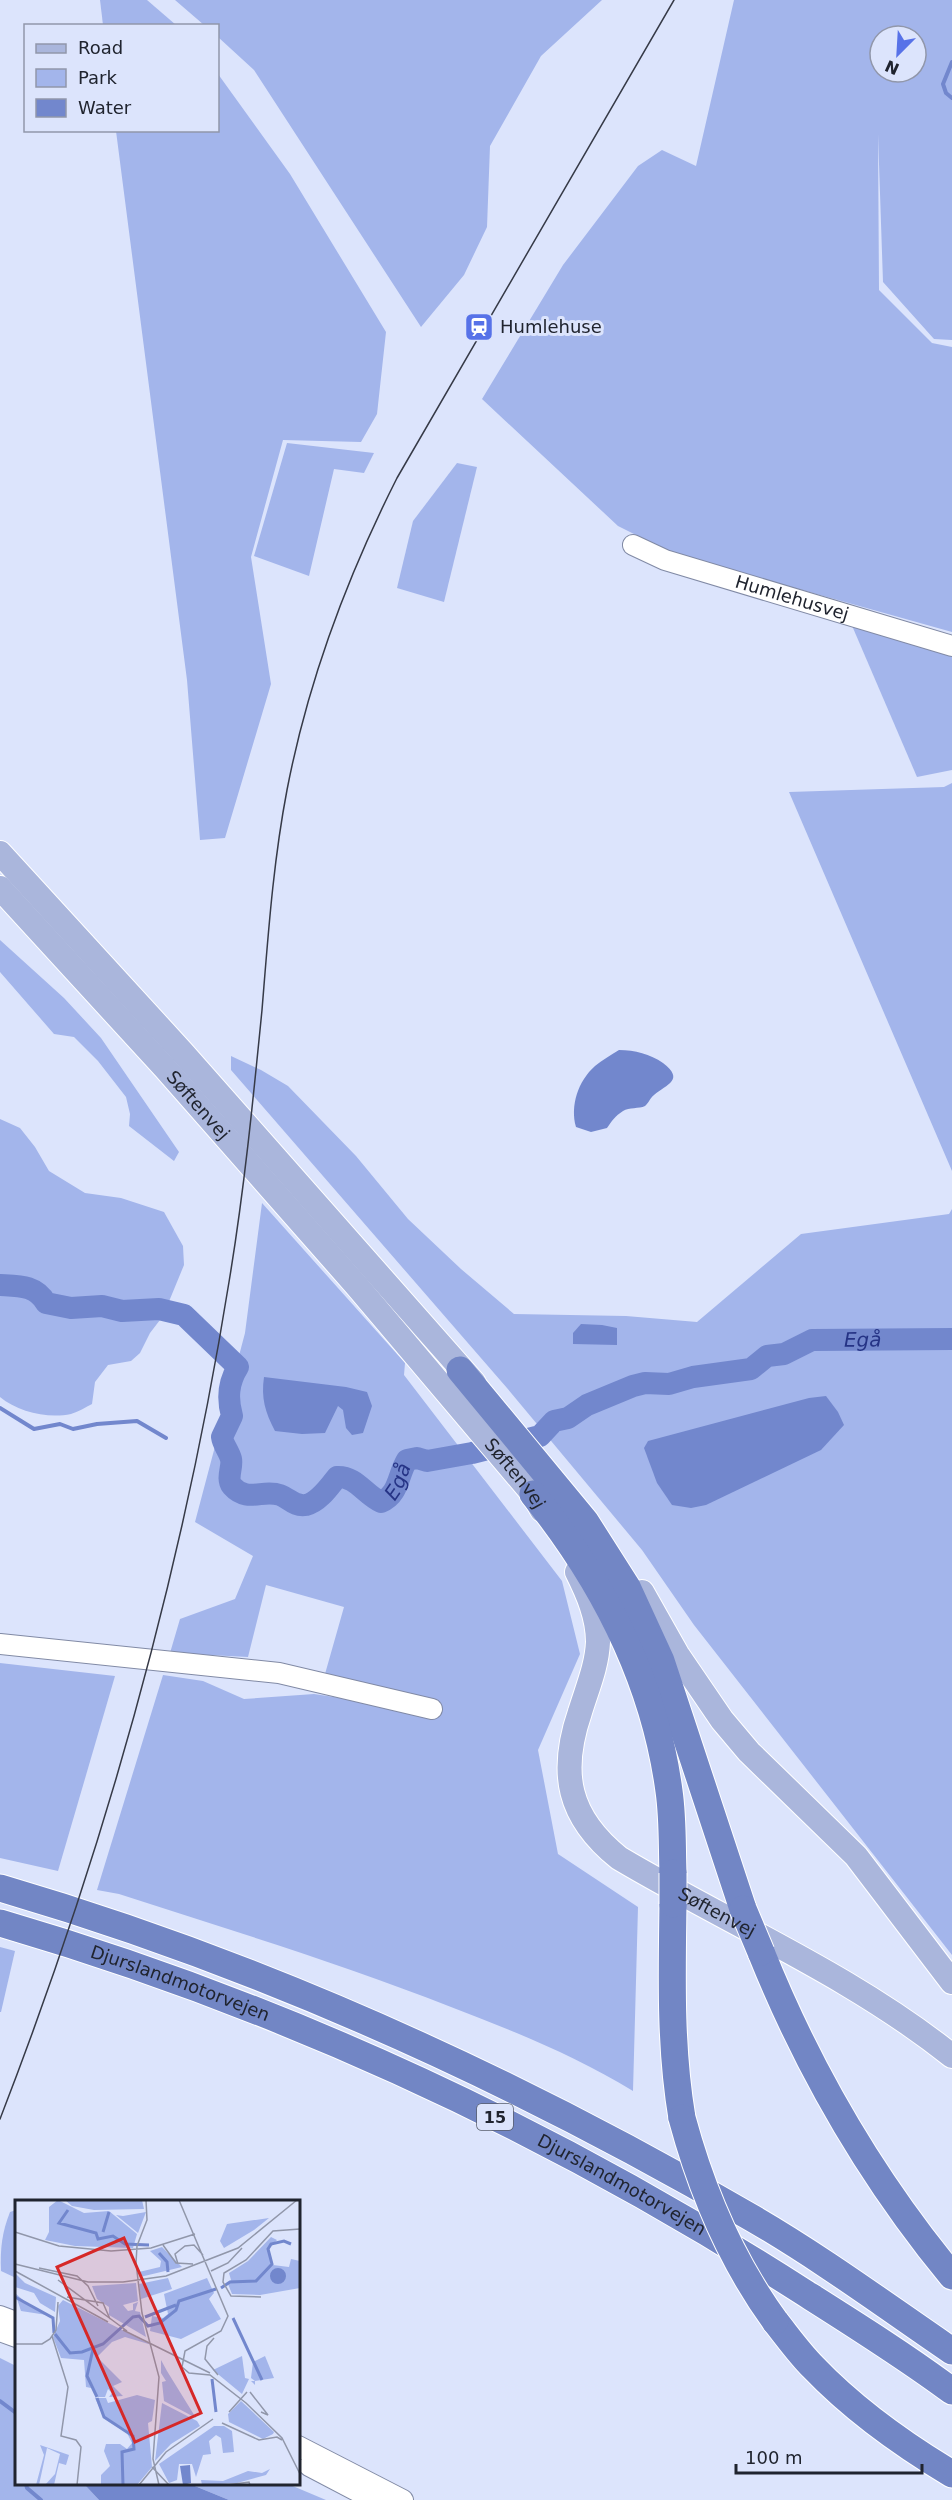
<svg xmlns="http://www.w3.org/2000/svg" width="952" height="2500" viewBox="0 0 952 2500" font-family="'DejaVu Sans',sans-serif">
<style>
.green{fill:#a3b5eb;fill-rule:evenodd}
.water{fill:#7287cd}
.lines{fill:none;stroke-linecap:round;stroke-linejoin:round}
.stream{stroke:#7287cd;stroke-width:4}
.river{stroke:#7287cd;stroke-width:22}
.minor-casing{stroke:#818aa5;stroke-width:22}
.major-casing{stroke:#fff;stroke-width:26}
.highway-casing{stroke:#fff;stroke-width:29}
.minor{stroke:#fff;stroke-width:20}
.major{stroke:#aab6dc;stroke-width:24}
.highway{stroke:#7286c5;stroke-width:27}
.tram{stroke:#363a47;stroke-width:1.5}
.highway-bridge-casing{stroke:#fff;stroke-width:29;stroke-linecap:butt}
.highway-bridge{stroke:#7286c5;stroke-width:27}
.labels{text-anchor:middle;stroke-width:6;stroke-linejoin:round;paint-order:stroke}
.shield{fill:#dce4fc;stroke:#585e6c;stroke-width:1.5}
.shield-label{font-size:16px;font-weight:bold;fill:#20242f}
.poi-label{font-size:18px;fill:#20242f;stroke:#dce4fc;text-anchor:start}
.street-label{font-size:18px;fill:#20242f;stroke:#dce4fc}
.water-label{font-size:20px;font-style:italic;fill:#253385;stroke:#dce4fc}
.inset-river{fill:none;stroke:#7287cd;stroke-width:3}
.inset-road{fill:none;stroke:#9197aa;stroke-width:1.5}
.view{fill:#d62828;fill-opacity:0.15;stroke:#d62828;stroke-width:3}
.inset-edge{fill:none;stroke:#20242f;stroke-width:3}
</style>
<rect width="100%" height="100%" fill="#dce4fc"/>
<g class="green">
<path d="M100,0H147L176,25H103Z"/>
<path d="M175,0H602L541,56L490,146L487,227L464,275L421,327L254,70L218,37V26L204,25Z"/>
<path d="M734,0H952V340L934,339L883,282L878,134L879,290L932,343L952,347V632L674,554L618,526L482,399L563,265L638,166L662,150L696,166ZM880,36H916V72H880Z"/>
<path d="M218,74L290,174L386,332L377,414L361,442L283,440L251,557L271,684L225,838L200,840L187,680L116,131L218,130Z"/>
<path d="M287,443L374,453L364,473L334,469L309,576L254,556Z"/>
<path d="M457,463L477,467L444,602L397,588L413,521Z"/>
<path d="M850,621L952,652V770L917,777Z"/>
<path d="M952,783V1171L789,792L944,787Z"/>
<path d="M0,940L64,998L101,1038L179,1152L174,1161L129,1126L130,1114L126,1097L98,1061L74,1037L54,1034L0,972Z"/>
<path d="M231,1056L261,1070L288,1086L356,1156L408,1219L461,1269L514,1314L626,1316L697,1322L801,1234L949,1214L952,1209V1328L949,1334L815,1337L789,1345L778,1352L764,1353L751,1364L665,1381L638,1380L569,1409L575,1417L640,1388L664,1387L695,1380L751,1374L767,1361L788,1357L805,1347L895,1341L952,1345V1955L694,1625L642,1550L507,1388L231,1070Z"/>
<path d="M0,1119L20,1128L35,1147L49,1171L85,1193L121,1198L164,1212L183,1246L184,1265L163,1316L150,1333L140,1353L131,1361L108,1365L95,1382L92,1404C86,1407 78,1412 71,1414C48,1419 18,1412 0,1397Z"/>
<path d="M262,1203L405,1363L404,1375L562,1581L580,1654L538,1750L558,1854L638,1907L633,2091C576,2056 514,2031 451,2007C342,1964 230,1930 119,1894L97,1890L163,1675L203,1681L244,1699L314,1694L394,1706L325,1674L344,1607L266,1585L248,1657L170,1653L180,1619L235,1599L253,1556L195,1522L245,1333Z"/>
<path d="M0,1663L115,1676L58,1871L0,1858Z"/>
<path d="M0,1947L15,1951L1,2012H0Z"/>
<path d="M16,2210V2278L1,2271C0,2249 2,2232 10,2212Z"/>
<path d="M0,2358L16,2366V2484H84L99,2500H0Z"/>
<path d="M190,2484H288L326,2500H229Z"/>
</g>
<g class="water">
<path d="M619,1050C635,1050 650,1054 663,1063C685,1080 667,1084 654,1095C650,1098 648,1104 645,1106C639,1109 629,1107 623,1111C615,1116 612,1121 607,1128L591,1132L576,1127C570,1106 578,1081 595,1066C602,1060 611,1055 619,1050Z"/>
<path d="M581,1324L602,1325L617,1328V1345L573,1344V1333Z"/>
<path d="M264,1377L346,1387L367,1392L372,1406L363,1433L352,1435L346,1428L343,1410L338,1406L325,1433L302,1434L275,1431C265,1412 261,1398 264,1377Z"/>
<path d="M826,1396L838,1412L844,1425L821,1450L706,1505L691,1508L672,1505L657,1483L644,1448L648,1441L809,1398Z"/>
<path d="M84,2484H190L229,2500H99Z"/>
</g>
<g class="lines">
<g class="stream">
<path d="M952,62L943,84L946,93L952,98"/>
<path d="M0,1408L34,1429L60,1424L73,1429L97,1424L137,1421L166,1438"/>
<path d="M0,2401L16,2413"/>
<path d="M26,2484L27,2488L41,2500"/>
</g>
<path class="river" id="s1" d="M0,1285C19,1286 36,1285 46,1303L71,1308L102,1306L122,1311L159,1309L184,1315L238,1367C228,1383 227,1398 232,1416L222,1437C223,1445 229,1451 231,1459C233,1467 226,1478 232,1486C247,1503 263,1489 280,1495C289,1498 294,1507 306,1505C319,1502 329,1487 337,1477C356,1476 365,1495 381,1502C399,1495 398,1474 407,1460L417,1458L427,1461L472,1453L540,1436L554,1421L568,1418L587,1405L633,1386L645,1383L669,1384L693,1377L751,1369L767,1356L784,1354L812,1340L952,1339"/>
<g class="minor-casing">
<g id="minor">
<path id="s2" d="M633,545L665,560L952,646"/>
<path d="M0,1644L279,1673L432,1709"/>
<path d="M0,2316L16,2322"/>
<path d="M0,2331L16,2337"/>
<path d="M298,2446L403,2500"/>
<path d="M309,2466L374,2500"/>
</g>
</g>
<g class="major-casing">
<g id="major">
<path d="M0,853L182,1052L474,1383"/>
<path id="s3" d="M0,888L165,1068L357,1286L533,1494L542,1510"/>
<path id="s4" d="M577,1572C588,1594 598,1617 598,1642C597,1666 587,1689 580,1712C559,1773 568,1817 619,1858C730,1924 851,1975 952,2056"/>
<path d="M642,1592L677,1654L722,1720L749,1752L856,1856L952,1982"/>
</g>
</g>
<g class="highway-casing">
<g id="highway">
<path d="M460,1370L585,1521L627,1587L661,1661L743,1909"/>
<path d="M533,1494C603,1581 654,1679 669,1791C673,1818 672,1846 673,1873"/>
<path d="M0,1888C263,1965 515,2080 752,2218C821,2258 886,2306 952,2351"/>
<path d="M673,1904C672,1976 670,2047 682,2118"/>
<path id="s5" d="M0,1923C284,2006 556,2133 805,2293C854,2324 905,2356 952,2391"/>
<path d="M761,1952C808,2069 872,2179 952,2276"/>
<path d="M775,2321C787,2336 799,2353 813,2367C854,2410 902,2444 952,2474"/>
</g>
</g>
<use href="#minor" class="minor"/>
<use href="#major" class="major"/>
<use href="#highway" class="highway"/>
<path class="tram" d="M0,2119C105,1848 183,1569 229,1282C244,1192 253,1101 262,1010C268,937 273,863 287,790C308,681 347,577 397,478L674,0"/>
<g class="highway-bridge-casing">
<g id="highway-bridge">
<path d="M673,1904V1873"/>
<path d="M743,1909L761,1952"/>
<path d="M682,2118C702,2192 730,2259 775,2321"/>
</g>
</g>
<use href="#highway-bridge" class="highway-bridge"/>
</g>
<defs>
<g id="station-square" transform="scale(1.5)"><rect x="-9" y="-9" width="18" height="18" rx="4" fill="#5772e8" stroke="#dce4fc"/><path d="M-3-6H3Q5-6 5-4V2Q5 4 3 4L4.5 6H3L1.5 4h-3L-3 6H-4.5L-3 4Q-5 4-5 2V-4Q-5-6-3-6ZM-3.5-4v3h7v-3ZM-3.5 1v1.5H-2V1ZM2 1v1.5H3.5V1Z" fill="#fff"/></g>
</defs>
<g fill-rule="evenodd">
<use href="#station-square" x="479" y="327"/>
</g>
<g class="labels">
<rect class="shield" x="477" y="2104" width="36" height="26" rx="4.5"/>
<g class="shield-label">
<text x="495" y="2123">15</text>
</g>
<g class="poi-label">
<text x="500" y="333">Humlehuse</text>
</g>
<g class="street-label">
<text dy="6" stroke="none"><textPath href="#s2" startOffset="168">Humlehusvej</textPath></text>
<text dy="6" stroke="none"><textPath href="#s3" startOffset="294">Søftenvej</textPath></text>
<text dy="6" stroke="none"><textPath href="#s3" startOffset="780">Søftenvej</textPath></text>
<text dy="6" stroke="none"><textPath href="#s4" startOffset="422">Søftenvej</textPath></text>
<text dy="6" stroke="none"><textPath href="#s5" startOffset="190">Djurslandmotorvejen</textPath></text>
<text dy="6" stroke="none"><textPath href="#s5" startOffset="676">Djurslandmotorvejen</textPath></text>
</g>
<g class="water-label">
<text dy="7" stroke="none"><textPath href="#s1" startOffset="1101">Egå</textPath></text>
<text dy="7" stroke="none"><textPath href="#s1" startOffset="594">Egå</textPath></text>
</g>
</g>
<g transform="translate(15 2200)">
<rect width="285" height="285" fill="#dce4fc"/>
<path d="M43,0L69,13L94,11L122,34L118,48L60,46L30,40L34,32V7ZM50,0H127L129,9L79,10L57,6ZM131,12L123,33L101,15L108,16ZM254,18L239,30L209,48L205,41L212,24ZM256,37L262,40L254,49L258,65L274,67L276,59L285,61V88L245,95L217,94L213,84L216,80L214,73L233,61ZM147,47L167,67L125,77L124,72L145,67L146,61L135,51ZM0,73L10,83L41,97L40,112L25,103L19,93L0,87ZM153,78L157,89L126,99L124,84ZM192,78L199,93L194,99L206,119L166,139L135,131L137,116L148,118L153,114L149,94ZM121,83L123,101L108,105L113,111L118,110V104L123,102L120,111L125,112L131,137L94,115V107L82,99L77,86ZM0,93L16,107L32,115L6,111ZM48,100L137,145L110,137L97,142L82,157L107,182L98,186L108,196L94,197L97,193L93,189L90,197H83L74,179L76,188L71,187L69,160L46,158L38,137L45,121L43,106ZM227,156L230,178L234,179L227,194L198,170ZM250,156L259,178L240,181V185L236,181H240L236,178L238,162ZM146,160L152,171L181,218L149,201L147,182L151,181L146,173ZM122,195L140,200L137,221L133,223L137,267L122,285H86V275L95,266L89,251L91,244H105L112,249L117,243L110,229L89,218L80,198H91L93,203ZM226,201L259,232L258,234L248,239L214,222L213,214ZM147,203L182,221L185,226L156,244L140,261ZM199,226H209L217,231L219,252L208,253L206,238L201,235L194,241L196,254L188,255L181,277L177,264H164L162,280L154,283L144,264ZM25,245L54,255L51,265L44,263L39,285H30L40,274L45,254L32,248L24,285H21L29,255ZM255,269L251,275L222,283L187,285L186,280L208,281L233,271L247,273Z" fill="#a3b5eb"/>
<path d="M255 76a8 8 0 1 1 16 0a8 8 0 1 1-16 0ZM175,265L176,283L168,285L165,266Z" fill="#7287cd"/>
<path class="inset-river" d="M53,10L44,23L81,33L83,39L98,36L110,44L134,45M88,32L94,12M144,53L152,62L153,72M206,88L215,82L241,81L257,64L253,49L256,44L269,41L276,44M0,97L38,118L39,133M130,117L161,105M218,118L247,180M40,134L55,153L67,152L88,144L118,117L124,116L133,126L145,123L161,110L164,101L201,89M78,149L72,176L82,197M197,179L201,212M82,198L89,217L118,236L119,249L107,252L108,285"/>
<path class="inset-road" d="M131,0L132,20L122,46L121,63L127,113L144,177L138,259L144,285M164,0L213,116L206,131L170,151L167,167L174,173L195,175L231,203L267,238L285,274M0,32L44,46L96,51L136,48L180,34M148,45L161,63L178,64M0,64L73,82H108L151,76L223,48L282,0M163,64L160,54L170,46L179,45L188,55M24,68L62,76L73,86L83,106M0,71L93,122M196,71L213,63L227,48M43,80L112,131M52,97L88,103L95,119M246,97L216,96L208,82L209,73L231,60L258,31L285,29M108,130L195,173M37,136L53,187L46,236L61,240L66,247L62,285M199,138L192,146L190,159L203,175M0,144H27L35,139L41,130L43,102M235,192L253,215L246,212M214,212L232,192M207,223L244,240L262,237L267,240M137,267L154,285M124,285L151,252L198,219M212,285L234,282L235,285"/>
<path class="view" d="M109,38L186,213L120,242L42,67Z"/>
<rect width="285" height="285" class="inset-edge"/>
</g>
<rect x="24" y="24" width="195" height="108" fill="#dce4fc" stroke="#9197aa" stroke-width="1.5"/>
<rect x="36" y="44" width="30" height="9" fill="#aab6dc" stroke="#9197aa" stroke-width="1.5"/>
<text x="78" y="54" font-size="18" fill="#20242f">Road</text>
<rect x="36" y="69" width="30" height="18" fill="#a3b5eb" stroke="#9197aa" stroke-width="1.5"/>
<text x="78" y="84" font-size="18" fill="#20242f">Park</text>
<rect x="36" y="99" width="30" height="18" fill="#7287cd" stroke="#9197aa" stroke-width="1.5"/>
<text x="78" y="114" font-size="18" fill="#20242f">Water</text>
<g transform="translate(898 54) rotate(204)"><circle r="28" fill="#dce4fc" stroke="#9197aa" stroke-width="1.5"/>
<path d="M0-4.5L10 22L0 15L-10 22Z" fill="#5772e8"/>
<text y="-9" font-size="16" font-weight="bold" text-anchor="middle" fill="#20242f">N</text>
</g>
<path d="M736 2464v9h186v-9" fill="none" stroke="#20242f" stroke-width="3"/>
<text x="745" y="2464" font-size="18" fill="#20242f" stroke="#dce4fc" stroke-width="4.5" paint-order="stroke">100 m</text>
</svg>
